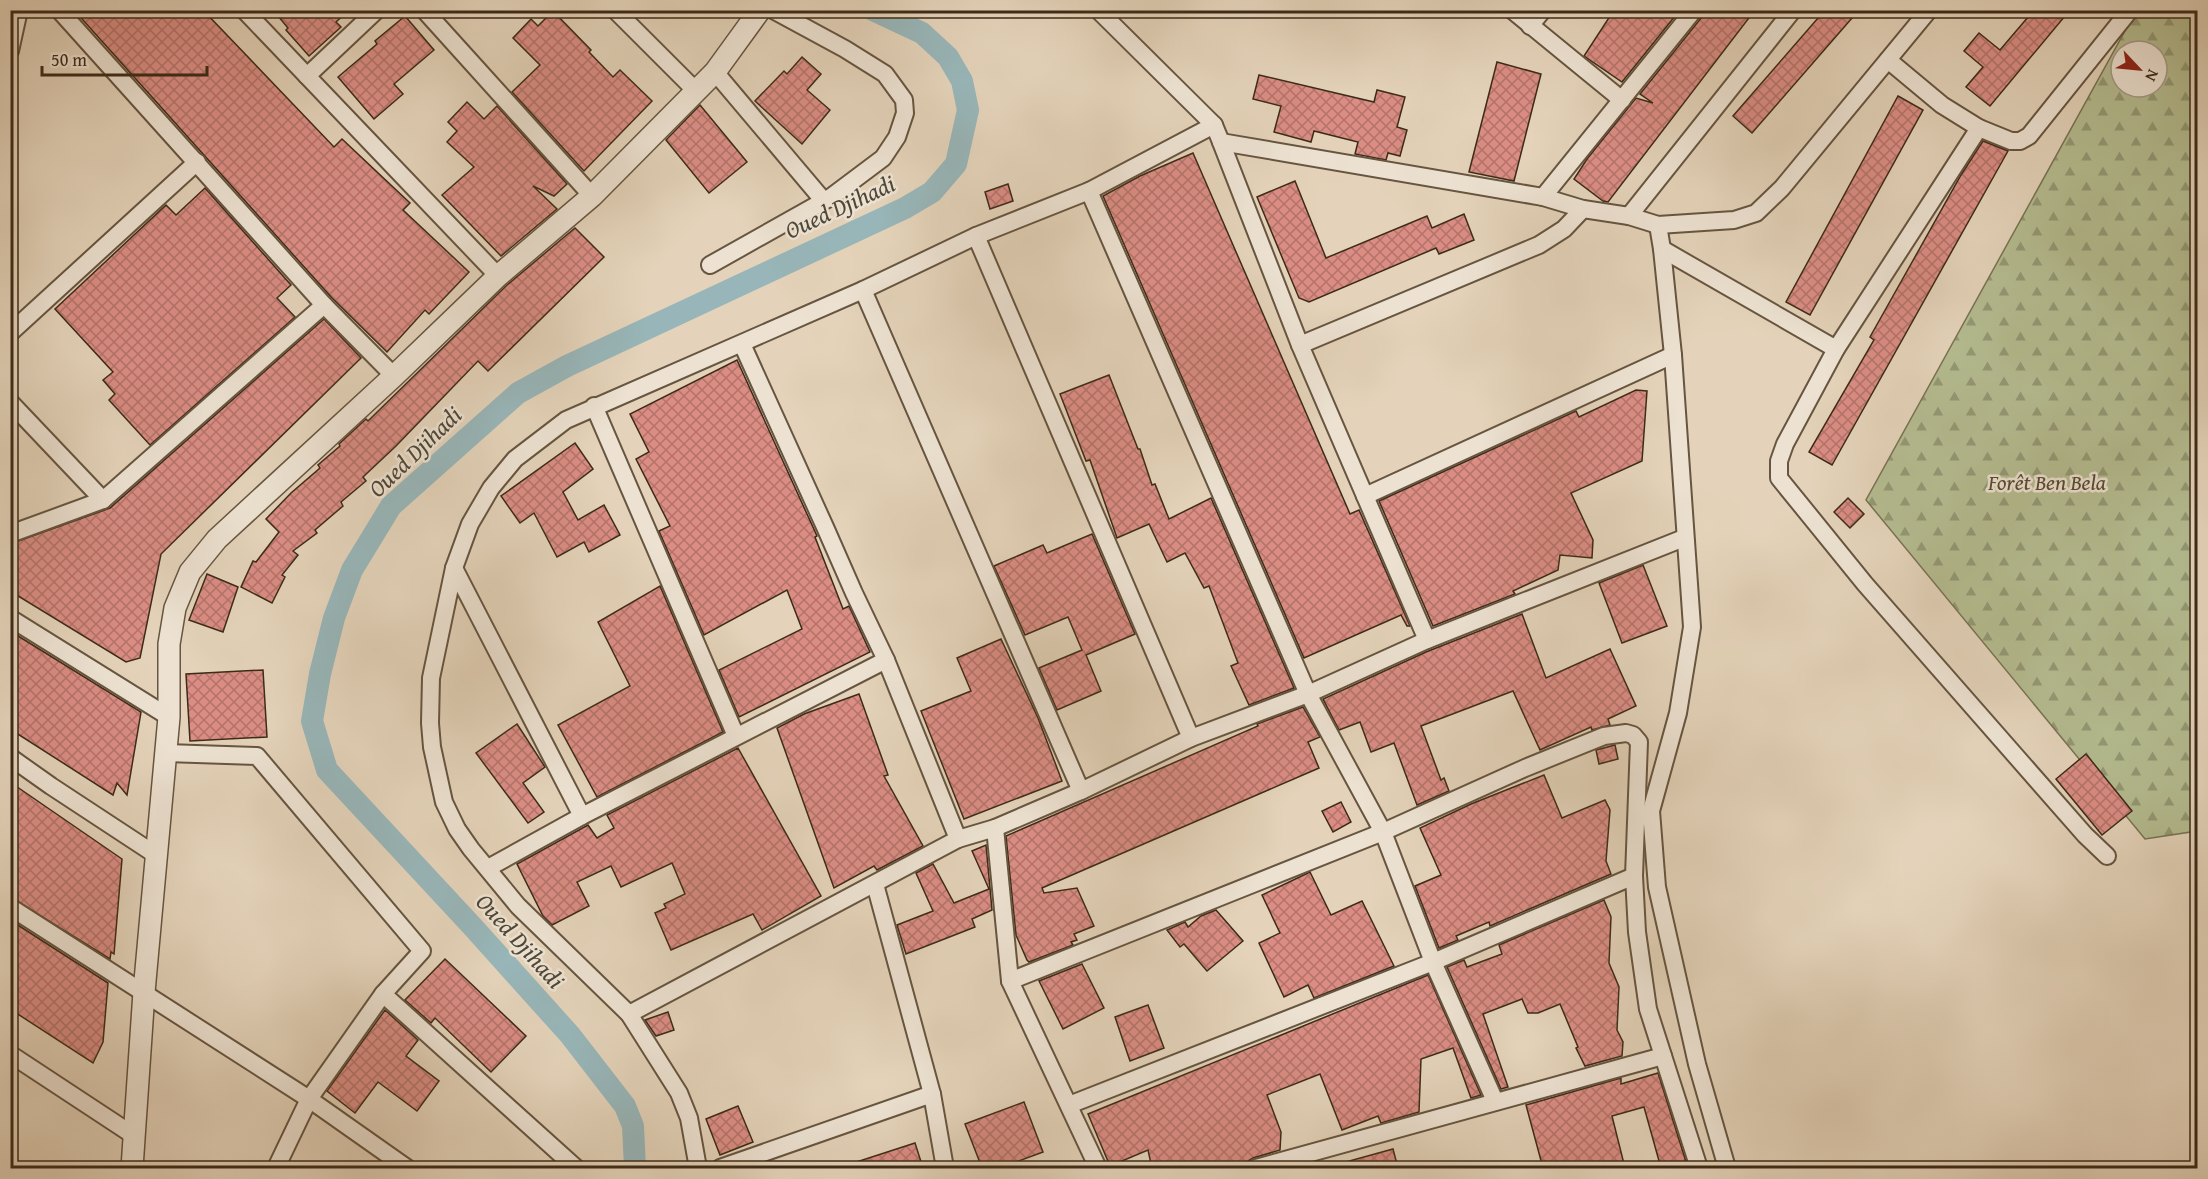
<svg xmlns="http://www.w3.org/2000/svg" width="2208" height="1179" viewBox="0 0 2208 1179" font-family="'Gentium Book Plus',serif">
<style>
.forest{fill:url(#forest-firs);stroke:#787454;stroke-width:1.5;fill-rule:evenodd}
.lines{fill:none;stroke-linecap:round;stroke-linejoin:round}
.canal{stroke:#98b6b9;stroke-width:22}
.building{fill:url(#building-cross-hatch);stroke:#3c2b18;stroke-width:1.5}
.minor-casing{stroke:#665540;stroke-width:20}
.tertiary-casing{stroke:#665540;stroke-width:24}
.minor{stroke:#ede2d2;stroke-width:16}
.tertiary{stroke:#ede2d2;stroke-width:21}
.labels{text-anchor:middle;stroke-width:5;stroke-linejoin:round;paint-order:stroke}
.park-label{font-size:22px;font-style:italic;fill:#544830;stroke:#ede2d2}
.water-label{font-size:24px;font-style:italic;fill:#4e4738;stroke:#ede2d2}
</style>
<defs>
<pattern id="forest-firs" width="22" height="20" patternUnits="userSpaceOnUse" patternTransform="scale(1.5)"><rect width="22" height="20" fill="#b4bc90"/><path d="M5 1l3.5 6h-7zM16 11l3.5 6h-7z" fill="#949975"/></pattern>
<pattern id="building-cross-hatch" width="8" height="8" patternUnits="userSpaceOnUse" patternTransform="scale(1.5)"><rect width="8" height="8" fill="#db8d84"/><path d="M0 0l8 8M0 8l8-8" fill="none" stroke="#b3736b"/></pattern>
</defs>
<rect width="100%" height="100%" fill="#e4d3ba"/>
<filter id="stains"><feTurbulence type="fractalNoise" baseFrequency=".00333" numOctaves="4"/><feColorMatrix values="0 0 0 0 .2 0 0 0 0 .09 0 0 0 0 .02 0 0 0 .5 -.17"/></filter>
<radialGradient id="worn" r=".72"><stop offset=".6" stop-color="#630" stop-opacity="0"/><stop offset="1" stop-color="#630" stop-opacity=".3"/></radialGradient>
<path class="forest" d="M2136,11H2197V831L2145,839L1866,500ZM2121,51H2157V87H2121Z"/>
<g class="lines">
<path class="canal" d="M635,1168L633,1126L625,1106L570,1035L472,926L327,770L312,721L320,674L334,618L352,570L391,506L518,393L567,366L905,208L932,192L956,164L968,110L962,81L948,57L922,33L873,10"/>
</g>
<g class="building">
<path d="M74,10H203L334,147L342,139L410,203L403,210L469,272L429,314L425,310L387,352L332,298Z"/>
<path d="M273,10H349L336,22L341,27L309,56L286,30L288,28Z"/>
<path d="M1614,10H1680L1622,82L1584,56Z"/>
<path d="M1704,10H1755L1608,202L1603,201L1574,179L1587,159L1636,98L1653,103L1640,94L1702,17Z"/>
<path d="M1825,10H1859L1752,133L1733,116Z"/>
<path d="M2034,10H2070L1990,106L1966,87L1983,67L1964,51L1979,33L2000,50Z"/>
<path d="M553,11L591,50L589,52L613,77L620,70L652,101L584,171L512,92L540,65L513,38L531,19L538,26Z"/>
<path d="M405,16L434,50L394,84L403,94L374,119L338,77L377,44L375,41Z"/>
<path d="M802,57L821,74L807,90L830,110L802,144L755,101L784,71L787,74Z"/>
<path d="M1497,62L1541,74L1514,181L1469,172Z"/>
<path d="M1259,75L1374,102L1377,90L1405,97L1397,127L1407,130L1400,156L1388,153L1386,160L1355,154L1358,142L1314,131L1311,142L1274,132L1281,106L1253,99Z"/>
<path d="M1898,96L1923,110L1810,315L1786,302Z"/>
<path d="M467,102L484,119L497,106L567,184L554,196L533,186L557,209L501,256L442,195L474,167L447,142L457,131L448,122Z"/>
<path d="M700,105L747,162L709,193L666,140Z"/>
<path d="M1983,141L2008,151L1832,465L1809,452L1874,340L1870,337L1961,175Z"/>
<path d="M1193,153L1350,514L1359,510L1410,626H1407L1401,615L1304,658L1103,196L1140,176Z"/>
<path d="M1295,181L1326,258L1427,216L1432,228L1464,214L1474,240L1439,254L1436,248L1309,302L1299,298L1257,197Z"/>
<path d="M1008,184L1013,201L990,209L985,192Z"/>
<path d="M205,188L291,285L277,298L295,317L150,445L109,400L115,394L103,380L113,372L55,309L166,205L176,215Z"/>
<path d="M575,228L604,257L488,371L478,361L396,446L363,477L366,481L341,502L343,506L315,530L317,533L293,551L298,555L282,575L285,577L272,603L241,587L253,561L256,562L279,532L266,519L291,493L320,468L318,465L340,446L339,444L366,419L368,421L507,285Z"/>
<path d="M324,319L361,358L161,554L140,658L126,662L10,591V544L110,508Z"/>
<path d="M737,360L817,536L815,537L843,609L849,606L870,652L739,717L719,670L802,629L787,590L704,635L659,531L670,526L636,459L649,452L630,414Z"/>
<path d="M1109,375L1138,449H1140L1152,485L1155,484L1169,519L1211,498L1294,688L1249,705L1231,666L1238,663L1209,586L1204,588L1185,553L1167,562L1149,524L1117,538L1090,460L1086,461L1060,394Z"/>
<path d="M1636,390L1647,391L1642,461L1571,493L1593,540L1592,558L1560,555L1558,570L1513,591L1515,594L1433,626L1379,501L1576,411L1579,417Z"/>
<path d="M575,443L593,469L563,492L578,520L604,505L620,535L589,552L584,542L557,557L534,513L520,523L501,496Z"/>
<path d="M1848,498L1864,514L1850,528L1834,512Z"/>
<path d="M1092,534L1135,634L1086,655L1101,691L1057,710L1039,668L1082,650L1068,617L1025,635L994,566L1043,545L1047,553Z"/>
<path d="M1643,565L1667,626L1622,643L1599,583Z"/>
<path d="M207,574L238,587L223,632L189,620Z"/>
<path d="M660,586L723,732L597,797L558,725L630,686L598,622Z"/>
<path d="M1522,614L1546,678L1610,649L1636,706L1608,719L1610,725L1592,730L1591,727L1540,750L1513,691L1421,726L1441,780L1444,778L1449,791L1417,805L1394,743L1371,752L1360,722L1339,730L1323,699L1426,652Z"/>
<path d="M10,631L141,712L127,795L117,783L113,795L10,729Z"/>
<path d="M1001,639L1038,718L1062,781L964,819L921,711L971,691L957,658Z"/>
<path d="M263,670L267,737L190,741L186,674Z"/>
<path d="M859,694L888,775L884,776L923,846L877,870L874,866L834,888L777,728L804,714Z"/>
<path d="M1303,707L1320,737L1308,742L1319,768L1042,888L1044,893L1077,888L1094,926L1074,934L1077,940L1071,942L1073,945L1029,962L1027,960L1016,935L1006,836L1258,726L1257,724Z"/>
<path d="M517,724L545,767L523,783L544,812L528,823L476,753Z"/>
<path d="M1615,745L1618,759L1599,764L1596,750Z"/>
<path d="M738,748L821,896L762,930L753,914L671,950L655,913L666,908L664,904L685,894L672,863L621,887L611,866L577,882L589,906L552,925L543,916L517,864L588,825L597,838L614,828L607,815Z"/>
<path d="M2086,754L2132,811L2102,835L2056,779Z"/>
<path d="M1544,775L1562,818L1605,800L1610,810L1606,861L1611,874L1490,926L1489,922L1456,936L1458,940L1439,948L1415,886L1441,875L1420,828L1471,804Z"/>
<path d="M10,782L122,859L114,954L111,952L110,959L10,897Z"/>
<path d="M1341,802L1351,822L1333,832L1322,811Z"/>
<path d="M986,845L992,910L972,919L975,927L906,954L897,925L933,911L916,873L933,864L954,903L989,889L972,851Z"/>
<path d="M1310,872L1331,915L1362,901L1394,966L1314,998L1308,985L1284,997L1259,943L1280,933L1262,895Z"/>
<path d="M1604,900L1611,917L1609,963L1619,987L1617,1030L1623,1042L1622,1056L1585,1066L1576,1048L1578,1047L1560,1004L1538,1013H1528L1522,999L1483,1014L1508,1087L1501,1089L1447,967L1464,960L1467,967L1502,954L1499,945Z"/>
<path d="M1216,910L1243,941L1207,971L1184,944L1180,947L1167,930L1185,922L1188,927L1201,916Z"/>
<path d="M10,920L108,983L103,1042L93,1063L10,1009Z"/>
<path d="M445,959L526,1036L491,1072L435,1018L431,1023L405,1000Z"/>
<path d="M1082,964L1104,1008L1063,1029L1039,981Z"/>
<path d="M1428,975L1481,1095L1471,1098L1453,1048L1421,1059L1419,1112L1381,1123L1378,1116L1342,1130L1320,1074L1267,1095L1281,1132L1280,1150L1253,1158L1248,1161L1246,1168H1152L1148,1150L1110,1166L1088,1114Z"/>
<path d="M1148,1005L1164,1048L1130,1061L1115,1017Z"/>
<path d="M385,1010L418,1040L406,1056L439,1081L417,1111L378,1082L355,1113L327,1091Z"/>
<path d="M668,1012L674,1030L656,1036L645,1020Z"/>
<path d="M1658,1073L1688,1168H1661L1644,1107L1612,1116L1625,1168H1543L1526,1105L1621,1078V1084Z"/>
<path d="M1024,1102L1043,1152L1000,1168H982L965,1124Z"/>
<path d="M738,1106L753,1142L720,1155L706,1119Z"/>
<path d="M915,1143L923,1168H847V1165Z"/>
<path d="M1393,1149L1398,1168H1343L1342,1163Z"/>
</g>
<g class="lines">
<g class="minor-casing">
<g id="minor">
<path d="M59,10L324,305L394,376"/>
<path d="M244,10L498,276"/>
<path d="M424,10L592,196"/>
<path d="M615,10L696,91"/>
<path d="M1098,10L1214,125L1221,142L1543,197L1583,209L1629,216L1658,225L1734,220L1756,213L1782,188L1929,10"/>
<path d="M1512,10L1622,100"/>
<path d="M1530,26L1543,10"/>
<path d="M10,51L19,10"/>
<path d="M1888,60L1942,105L1979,128L2011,141H2020L2029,136L2130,10"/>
<path d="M715,72L823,200"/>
<path d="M307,76L377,10"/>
<path d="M1979,128L1836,349L1785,444L1779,461V478L1865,584L2085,835L2107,856"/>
<path d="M1221,142L1300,345L1427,640"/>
<path d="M1089,191L1308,694L1383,832L1433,962L1495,1101"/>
<path d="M1543,197L1694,10"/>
<path d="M1629,216L1793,10"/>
<path d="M1658,225L1662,249L1673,355L1692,627L1678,713L1651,811L1657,887L1697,1064L1727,1168"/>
<path d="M1662,249L1836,349"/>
<path d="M710,265L831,197L883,158L897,137L905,113L904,100L885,74L845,49L773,10"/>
<path d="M863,290L1081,791"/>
<path d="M10,333L197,162"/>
<path d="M742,344L825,527L854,593L886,660L958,839"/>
<path d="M1300,345L1539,245L1564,229L1583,209"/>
<path d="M10,402L103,500"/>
<path d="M594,406L736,736"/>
<path d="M1365,496L1673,355"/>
<path d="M10,534L103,500L324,305"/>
<path d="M454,568L582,816"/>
<path d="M10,618L169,717"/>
<path d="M1191,738L976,236L1089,191L1214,125"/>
<path d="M166,753L257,756L422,951L383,994"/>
<path d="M10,757L51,786L156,855"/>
<path d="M995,828L1010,981L1098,1168"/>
<path d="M488,868L582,816L886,660"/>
<path d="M875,884L932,1094L945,1168"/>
<path d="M10,907L309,1099L407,1168"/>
<path d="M1010,981L1383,832L1525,768L1604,736L1626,733L1633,735L1639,742L1634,876L1637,932L1648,1009L1699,1168"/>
<path d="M629,1014L958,839L995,828L1081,791L1191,738L1308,694L1427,640L1684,538"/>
<path d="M10,1054L133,1135"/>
<path d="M1069,1105L1433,962L1634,876"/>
<path d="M276,1168L309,1099L383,994L576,1168"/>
<path d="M698,1168L689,1118L679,1093L629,1014L518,906L471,849L457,829L444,802L432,747L430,723L431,678L454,568L470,524L491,488L515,459L566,420L863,290L976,236"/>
<path d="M720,1168L932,1094"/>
<path d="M1256,1168L1663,1056"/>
</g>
</g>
<g class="tertiary-casing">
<path id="tertiary" d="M132,1168L144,992L169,717V644L175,608L190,572L217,539L394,376L498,276L592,196L715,72L760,10"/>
</g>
<use href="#minor" class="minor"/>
<use href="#tertiary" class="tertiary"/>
</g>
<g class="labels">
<g class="park-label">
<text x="2047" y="490">Forêt Ben Bela</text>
</g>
<g class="water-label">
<text transform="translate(840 207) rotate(-25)" y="8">Oued Djihadi</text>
<text transform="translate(415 452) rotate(-44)" y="8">Oued Djihadi</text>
<text transform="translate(520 941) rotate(48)" y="8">Oued Djihadi</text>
</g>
</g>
<rect width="2208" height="1179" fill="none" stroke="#e4d3ba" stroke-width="36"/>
<rect x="12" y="12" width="2184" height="1155" fill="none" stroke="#3c2b18" stroke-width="3"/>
<rect x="18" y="18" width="2172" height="1143" fill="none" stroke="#3c2b18" stroke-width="1.5"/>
<g transform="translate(2139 69) rotate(116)"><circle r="28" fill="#ede2d2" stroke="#a69988" stroke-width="1.5"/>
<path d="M0-4.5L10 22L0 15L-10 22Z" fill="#8f2418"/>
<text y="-9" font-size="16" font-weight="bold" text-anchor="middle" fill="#3c2b18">N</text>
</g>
<path d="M42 66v9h165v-9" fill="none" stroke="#3c2b18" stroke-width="3"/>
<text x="51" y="66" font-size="18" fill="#3c2b18" stroke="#ede2d2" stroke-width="4.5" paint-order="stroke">50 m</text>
<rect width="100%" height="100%" filter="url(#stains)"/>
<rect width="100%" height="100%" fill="url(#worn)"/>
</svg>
